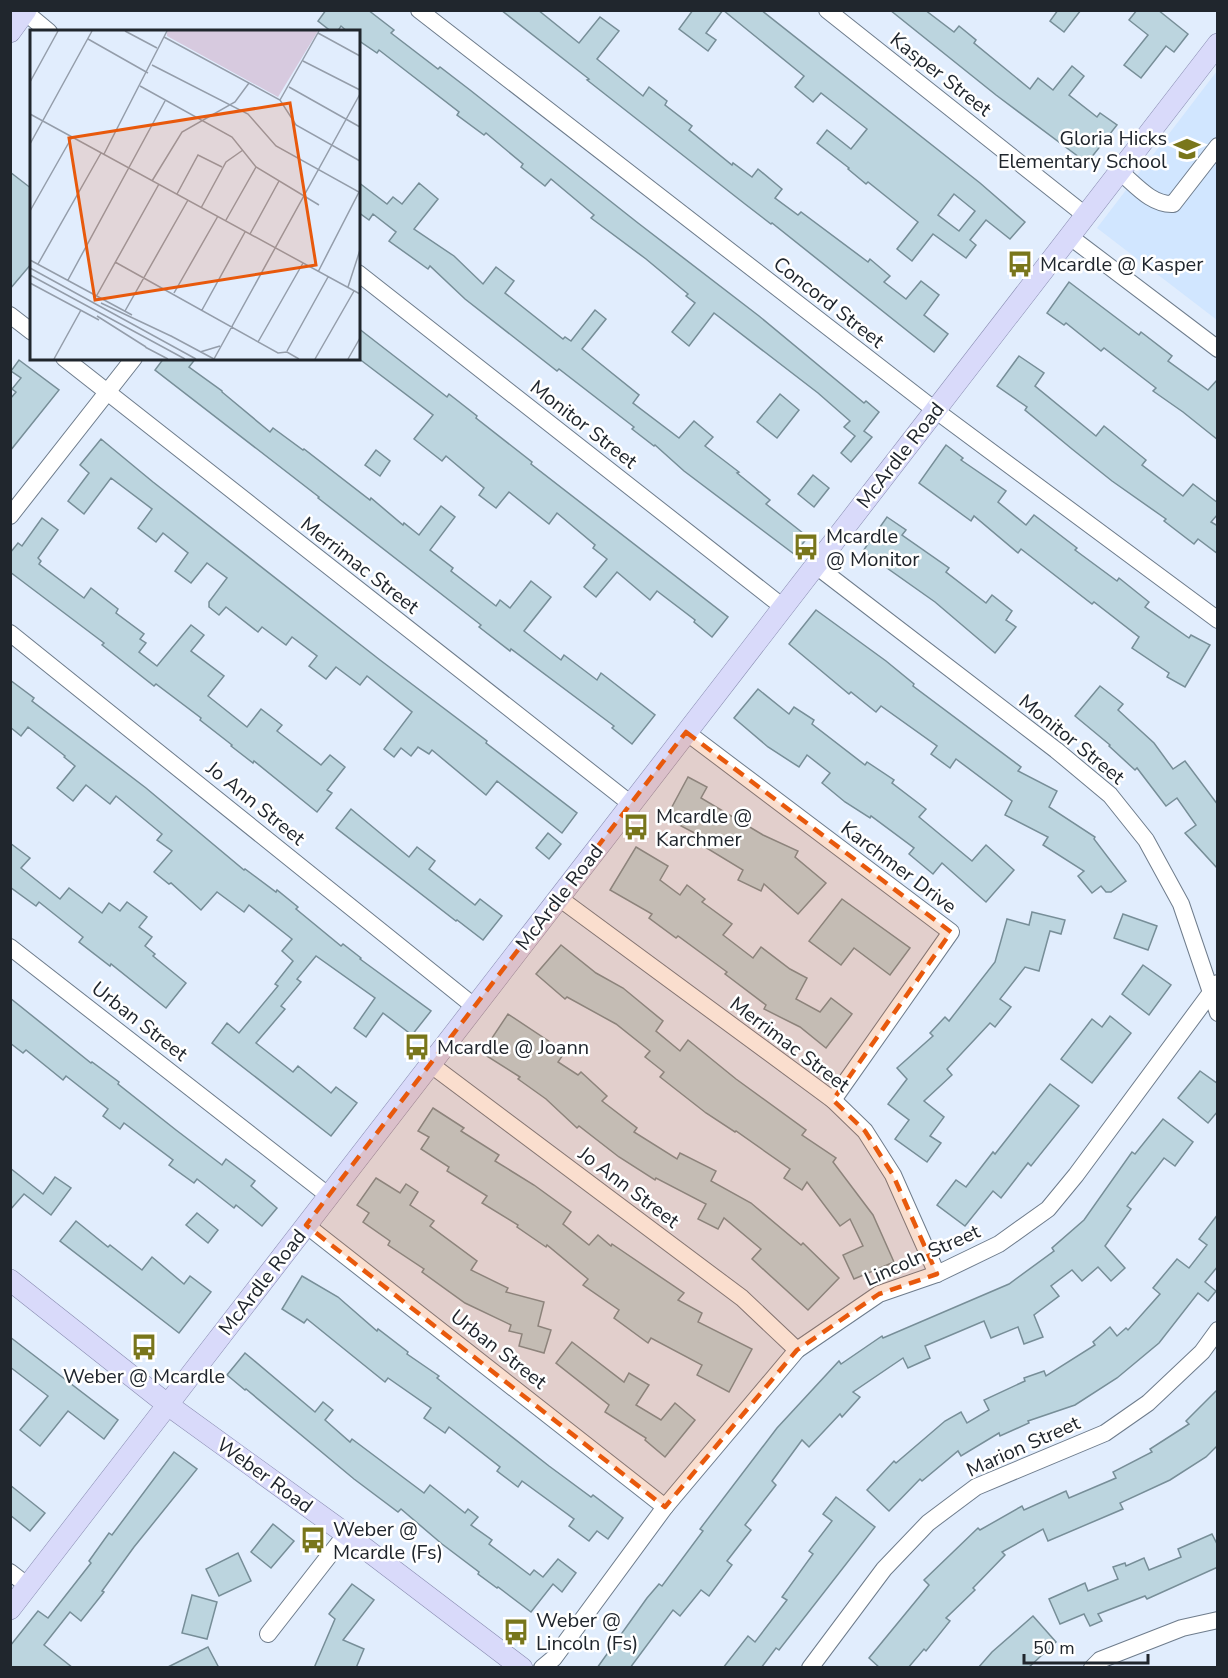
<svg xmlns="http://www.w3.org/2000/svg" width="1228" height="1678" viewBox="0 0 1228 1678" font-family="'Nunito Sans',sans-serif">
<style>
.built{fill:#d1e6ff}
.building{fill:#bcd5df;stroke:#778e98;stroke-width:1.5;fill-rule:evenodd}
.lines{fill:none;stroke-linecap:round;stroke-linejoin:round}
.minor-casing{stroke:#6e7c8c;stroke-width:18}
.major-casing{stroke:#888bb0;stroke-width:22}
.minor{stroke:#fff;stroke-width:16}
.major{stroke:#d9dafa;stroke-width:21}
.marked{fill:#e8590c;fill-opacity:0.2;stroke:#e8590c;stroke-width:4.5;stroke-dasharray:12 8;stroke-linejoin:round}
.labels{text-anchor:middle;stroke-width:5;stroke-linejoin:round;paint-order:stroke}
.street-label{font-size:20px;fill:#20262d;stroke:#fff}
.poi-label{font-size:20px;fill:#20262d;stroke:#fff;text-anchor:start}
.inset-road{fill:none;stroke:#949daa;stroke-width:1.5}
.view{fill:#e8590c;fill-opacity:0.15;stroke:#e8590c;stroke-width:3}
.inset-edge{fill:none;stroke:#20262d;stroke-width:3}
</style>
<rect width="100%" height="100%" fill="#e1edfd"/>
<path class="built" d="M1217,71V320L1097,228Z"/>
<g class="building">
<path d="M326,10H368L394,30L391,33L438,69L440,67L470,90L638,223L759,316L864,403L866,401L879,412L864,431L872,437L851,462L841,453L855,436L844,427L850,421L818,393L714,313L689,346L672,332L695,303L686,296L688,294L646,259L591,218L594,215L551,179L545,186L521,167L523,164L486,133L484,135L457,115L459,112L401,67L379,50L377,53L358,40V32H348L341,26L337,32H332L318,21Z"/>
<path d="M501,10H538L579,43L600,17L619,31L597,59L643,96L649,87L667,101L665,105L692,126L689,130L732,165L733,163L752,177L758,169L782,189L775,198L798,215L801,212L868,262L870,259L890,276L884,282L906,299L921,281L939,295L924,315L948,334L934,352L772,223L771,224L745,204L587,80L589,79Z"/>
<path d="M693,10H723L706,33L716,40L708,51L679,29Z"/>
<path d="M723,10H761L980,183L1025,222L1010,239L986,220L970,240L976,245L966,258L933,234L912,261L897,249L918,222L868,182L866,184L848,169L849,168L817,143L827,130L851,149L867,129L821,93L813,102L795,87L804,76ZM954,194L975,211L959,231L938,215Z"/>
<path d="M890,10H925L954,32L959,26L976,40L974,43L1030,89L1038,78L1053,90L1072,66L1084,76L1069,95L1097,117L1100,113L1117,125L1087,163L996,95Z"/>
<path d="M1058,10H1081L1064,32L1050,21Z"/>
<path d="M1137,10H1158L1188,34L1174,52L1166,46L1141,78L1124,65L1148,35L1129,20Z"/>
<path d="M10,172L32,189V263L10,289Z"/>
<path d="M358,182L387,204L393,197L402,204L419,183L438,199L414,229L454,256L483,284L496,267L514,281L505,293L563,339L565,337L571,341L595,310L606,319L582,349L639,395L633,403L679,438L694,421L713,437L705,446L739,472L737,473L770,500L766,504L808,537L794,554L684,471L655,445L654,446L632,429L634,427L559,369L557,371L465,299L430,266L428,269L389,241L396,232L373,214L369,220L358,212Z"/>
<path d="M1069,282L1139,335L1141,332L1172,356L1168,361L1208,390L1218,379V440L1183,412L1153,391L1156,388L1104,348L1101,351L1066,323L1064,325L1047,313Z"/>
<path d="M358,328L447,397L449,394L477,416L476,418L532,462L531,464L728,617L712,637L694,622L695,620L657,591L650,600L617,572L596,597L584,587L607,559L593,548L595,545L557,513L549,524L509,492L496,508L479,495L484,488L446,456L442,461L414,439L433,415L358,358Z"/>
<path d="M1019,356L1044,373L1035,386L1096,436L1104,426L1146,460L1142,465L1183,496L1193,484L1218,503V514L1211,522L1218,526V554L1198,539L1194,544L1164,521L1166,519L1112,481L1072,449L1025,410L1027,407L997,386Z"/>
<path d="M164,358H196L189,367L222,391V392L270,432L273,428L303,450L304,449L370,500L371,498L403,525L404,523L419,535L441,506L455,517L430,550L453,568L451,571L496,606L500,600L510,608L531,581L551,597L524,631L561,660L564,655L597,680L601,673L655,715L632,744L612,728L614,726L511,649L510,651L479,627L481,625L318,498L319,497L155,370Z"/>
<path d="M19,360L59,390L10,451V399L16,392L12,389L21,378L11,371Z"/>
<path d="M780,394L799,410L777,438L757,422Z"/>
<path d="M101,439L153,482L380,660L487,741L486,743L577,813L562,833L497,781L486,795L432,750L429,754L418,747L411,756L401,748L394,757L384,749L412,712L367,676L360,685L336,667L326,679L309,666L317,656L292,637L286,645L262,627L258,632L226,607L219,615L209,607V602L227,578L207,563L191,583L175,571L188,553L163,533L156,542L138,528L152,509L111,478L84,514L68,501L89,473L80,465Z"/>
<path d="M946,445L963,458L961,460L1006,491L998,502L1026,525L1034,515L1077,548L1075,550L1117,581L1119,578L1149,602L1145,607L1189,638L1191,635L1210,645L1185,687L1167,677L1169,673L1132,648L1139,637L1094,602L1092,604L1021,549L1018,553L974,516L971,521L919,483Z"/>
<path d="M376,450L390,461L380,476L365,465Z"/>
<path d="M813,475L829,488L814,507L798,494Z"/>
<path d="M887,517L906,530L902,535L949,568L946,572L986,603L992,595L1012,611L1006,620L1016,627L995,653L935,602L863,551Z"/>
<path d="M42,518L58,530L38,558L41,561L39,564L84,598L91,588L118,609L116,613L144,634L140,639L146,643L139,652L157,666L191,625L204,635L191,651L224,676L208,696L247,727L261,709L282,725L277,731L321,765L330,755L345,767L327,790L332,793L317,812L254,761L253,763L231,746L232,745L200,720L201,718L156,684L154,686L102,645L104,643L10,572V553L18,543L22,546Z"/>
<path d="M816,610L886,661L914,684L913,686L1021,767L1018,771L1057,791L1049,807L1095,837L1094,839L1126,881L1111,892H1106L1101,886L1092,893L1078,876L1084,871L1043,845L1048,837L1005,815L1012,801L956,759L950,768L931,754L937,746L881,706L876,712L851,692L849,694L789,644Z"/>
<path d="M10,680L34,698L32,701L146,788L244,870L245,869L276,892L277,890L298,907L296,909L341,946L343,944L361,958L360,959L431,1011L412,1035L383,1013L366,1037L354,1028L375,998L316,956L297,979L301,982L281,1006L285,1009L256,1043L293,1072L298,1066L331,1093L336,1087L357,1103L331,1136L212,1043L227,1023L239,1033L278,986L275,984L293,961L282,951L292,939L249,905L244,912L217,892L201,910L171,883L169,884L154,872L172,851L157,840L162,834L116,796L110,804L86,785L73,801L57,788L75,766L64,757L65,756L28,727L21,736L10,727Z"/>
<path d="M1100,686L1123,704L1118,710L1154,743L1173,769L1185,761L1218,805V869L1185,833L1196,825L1177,798L1166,806L1137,768L1135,770L1109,746L1110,745L1075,716Z"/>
<path d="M758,689L789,714L794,707L814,720L812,724L865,765L867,762L894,780L892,783L926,809L919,817L972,861L986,845L1014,870L986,902L942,863L933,874L909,854L914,848L871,816L870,818L845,802L822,783L830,773L807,755L799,767L768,747L734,718Z"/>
<path d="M688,777L707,787L701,798L763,835L798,851L795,857L826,883L798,914L764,884L761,891L738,880L743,870L700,844L704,838L666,818Z"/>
<path d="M351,809L409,857L417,847L435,861L429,869L475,905L480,899L502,916L483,940L457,920L456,921L336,828Z"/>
<path d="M548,833L561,844L549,859L536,848Z"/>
<path d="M10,843L30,858L21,868L60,899L69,888L102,913L109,903L120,911L127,902L147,917L139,927L152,937L145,946L155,954L153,956L186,983L166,1008L111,964L110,966L79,942L83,937L39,902L36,906L10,887Z"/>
<path d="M636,847L668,866L660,880L680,895L687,885L705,899L702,902L732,924L723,935L753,958L761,947L790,969L807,978L796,999L820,1012L831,998L852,1014L826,1048L800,1027L764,1009L766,1005L725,974L727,972L678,936L676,938L649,918L652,914L610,890Z"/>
<path d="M842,899L910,948L890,975L854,948L841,965L809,941Z"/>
<path d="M1032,912L1065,920L1061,934L1050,931L1039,971L1025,967L1000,999L1011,1007L995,1027L990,1023L947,1069L952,1075L924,1101L944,1117L930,1136L941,1143L927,1162L895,1139L909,1120L888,1104L907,1079L897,1068L933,1036L930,1033L945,1017L949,1021L995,962L1007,919L1029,925Z"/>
<path d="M1123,914L1157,926L1148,950L1114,938Z"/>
<path d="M561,945L596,973L623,988L663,1021L656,1031L680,1051L688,1040L736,1079L806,1130L802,1135L836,1158L833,1162L873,1215L894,1262L854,1279L843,1255L863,1246L850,1219L840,1226L807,1182L802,1190L784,1178L790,1169L736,1131L735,1132L706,1113L660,1077L664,1072L645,1057L650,1051L616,1024L567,997L565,999L536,974Z"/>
<path d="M1143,965L1171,985L1149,1015L1122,994Z"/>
<path d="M10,998L91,1063L92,1062L119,1082L118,1084L176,1130L222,1165L226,1159L255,1181L251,1186L277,1208L262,1226L236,1205L234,1208L197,1179L194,1183L169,1165L173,1160L124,1123L120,1129L103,1116L108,1109L66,1076L63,1080L26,1050L23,1053L10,1043Z"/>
<path d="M508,1014L565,1052L558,1062L578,1075L581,1072L607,1096L602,1101L637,1128L634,1132L677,1159L680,1153L716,1171L711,1181L751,1203L801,1245L803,1243L839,1278L808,1310L752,1259L761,1249L724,1218L718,1229L698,1219L706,1204L656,1178L655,1180L619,1157L579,1126L577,1128L546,1099L518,1079L520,1077L482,1053Z"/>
<path d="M1110,1016L1131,1033L1092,1083L1061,1059L1092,1019L1102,1027Z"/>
<path d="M1200,1071L1218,1084V1111L1208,1123L1178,1098Z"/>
<path d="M1050,1084L1079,1106L1031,1166L1028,1163L1001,1198L993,1191L965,1226L937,1205L956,1180L966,1187L993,1152L995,1154Z"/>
<path d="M433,1108L464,1128L461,1131L499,1155L495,1161L534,1185L571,1212L563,1224L589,1245L598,1235L611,1246L612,1244L684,1293L678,1300L702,1313L698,1322L752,1349L729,1392L697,1375L702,1365L651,1338L648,1343L614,1318L619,1310L583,1285L588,1279L547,1245L546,1247L517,1227L518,1225L482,1203L487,1196L447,1171L449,1167L421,1149L429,1137L418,1131Z"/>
<path d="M1163,1119L1193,1142L1175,1166L1164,1158L1127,1206L1131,1209L1105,1246L1125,1268L1111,1281L1098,1267L1082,1281L1072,1270L1051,1286L1059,1296L1034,1315L1043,1337L1024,1344L1018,1327L991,1338L984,1321L925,1346L930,1358L908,1368L903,1358L853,1392L860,1397L842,1417L840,1414L809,1447L802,1440L772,1481L776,1485L745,1525L751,1530L727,1561L732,1565L709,1596L701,1590L680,1616L673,1610L630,1668H597L647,1598L659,1584L662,1586L703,1531L700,1529L777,1428L839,1361L841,1364L882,1336L883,1338L1009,1284L1054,1251L1052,1248L1084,1220L1132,1152L1135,1154Z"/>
<path d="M10,1168L43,1194L55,1177L71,1188L51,1215L24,1194L10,1210Z"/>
<path d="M376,1178L400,1193L406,1184L418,1192L410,1205L434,1221L430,1226L477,1261L471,1270L508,1288L506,1292L544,1302L538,1326L551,1330L544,1353L519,1346L522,1334L509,1331L511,1325L465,1303L422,1272L424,1269L388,1245L390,1241L363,1222L369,1213L357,1205Z"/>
<path d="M197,1213L218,1230L208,1243L186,1225Z"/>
<path d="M1218,1214V1266L1205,1282L1216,1291L1208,1301L1198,1293L1159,1343L1117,1378L1075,1405L1028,1421L1029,1423L1000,1436L999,1433L961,1456L958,1451L922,1481L920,1479L889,1511L867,1490L894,1461L896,1463L945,1421L961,1412L967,1423L989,1410L984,1400L1025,1381L1024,1378L1044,1371L1046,1376L1095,1345L1093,1342L1110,1327L1117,1336L1126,1328L1128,1330L1160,1294L1153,1288L1177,1259L1189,1268L1207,1245L1199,1239Z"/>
<path d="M76,1221L108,1247L110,1245L142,1270L152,1257L184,1284L190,1276L211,1292L179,1333L60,1241Z"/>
<path d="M302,1276L338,1297L377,1331L378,1329L408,1352L407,1354L439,1376L437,1378L549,1466L591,1497L593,1495L623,1518L608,1539L597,1531L589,1541L569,1526L574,1519L522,1481L518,1487L497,1471L500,1467L449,1427L445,1433L424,1418L431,1408L388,1378L385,1382L307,1319L304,1323L282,1309Z"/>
<path d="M10,1337L118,1420L104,1439L68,1411L40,1446L20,1430L48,1396L10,1367Z"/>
<path d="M572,1342L624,1382L629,1373L649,1385L636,1405L661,1420L675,1403L695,1420L665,1457L645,1440L646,1438L605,1412L609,1405L556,1363Z"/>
<path d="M245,1353L315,1412L323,1402L333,1410L325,1420L350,1442L352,1439L424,1493L430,1485L465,1513L468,1509L478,1517L471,1525L492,1540L489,1544L530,1575L534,1570L543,1577L558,1559L576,1573L562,1592L553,1584L531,1612L498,1587L497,1588L478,1574L479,1572L442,1544L401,1509L398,1512L354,1479L246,1389L245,1390L227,1375Z"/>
<path d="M1218,1389V1445L1206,1457L1170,1480L1120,1503L1123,1509L1048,1541L1043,1529L1002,1552L1005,1555L973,1588L975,1590L946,1618L950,1621L926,1651L924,1649L908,1668H880L869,1658L929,1585L924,1580L978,1528L980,1530L1022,1506L1024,1510L1066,1491L1069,1498L1116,1478L1113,1472L1152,1452L1150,1449L1189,1424L1186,1421Z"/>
<path d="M174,1452L197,1469L134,1547L102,1591L104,1592L81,1621L70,1612L44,1645L73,1668H10V1646L38,1611L48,1618L91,1563L89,1561L109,1533L112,1535Z"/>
<path d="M10,1485L45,1513L30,1531L10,1515Z"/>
<path d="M836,1497L875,1527L779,1650L776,1648L761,1668H723L748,1636L755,1642L787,1600L782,1597L813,1554L809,1551L832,1521L823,1514Z"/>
<path d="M273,1524L294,1541L271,1568L251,1552Z"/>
<path d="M1212,1534L1218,1546V1567L1147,1599L1145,1596L1098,1614L1102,1621L1090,1626L1084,1614L1060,1624L1049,1599L1085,1583L1088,1591L1118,1579L1113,1567L1125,1563L1126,1566L1144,1558L1149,1570L1181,1557L1178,1549Z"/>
<path d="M238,1553L251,1581L219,1596L206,1569Z"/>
<path d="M352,1584L374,1600L343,1640L364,1649L356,1668H314L335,1619L329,1614Z"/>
<path d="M192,1595L217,1602L207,1639L182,1633Z"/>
<path d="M1033,1616L1056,1642L1028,1668H978L992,1652Z"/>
<path d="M208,1647L219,1668H166Z"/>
</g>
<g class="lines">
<g class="minor-casing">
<g id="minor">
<path d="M419,10L935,410L1218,620"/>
<path d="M827,10L1085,215"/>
<path d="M25,12L49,32"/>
<path d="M1119,171C1135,184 1151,205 1173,204L1218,146"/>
<path d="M1069,236L1218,349"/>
<path d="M358,273L783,607"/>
<path d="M10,315L32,332"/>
<path d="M64,358L631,804"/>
<path d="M10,516L134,358"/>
<path d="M815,565L1056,750L1110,795L1146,840L1181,904L1218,1013"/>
<path d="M10,633L475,1007"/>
<path d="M686,732L951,932L833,1100"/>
<path d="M559,898L833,1100L865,1131L893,1175L937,1274"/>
<path d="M10,947L329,1196"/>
<path d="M430,1064L742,1298L797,1350"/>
<path d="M306,1225L665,1507"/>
<path d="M10,1572L28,1586"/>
<path d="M268,1634L346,1534"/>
<path d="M542,1668L554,1658L665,1507L797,1350L879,1294L937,1274L999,1244L1048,1209L1076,1175L1218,983"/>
<path d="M810,1668L884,1569L928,1523L976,1487L1105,1433L1148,1403L1202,1352L1218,1330"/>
<path d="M1092,1668L1100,1660L1182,1628L1218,1620"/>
</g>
</g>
<g class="major-casing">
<g id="major">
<path d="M10,32L26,10"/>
<path d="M10,1280L168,1405L346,1534L522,1668"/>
<path d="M10,1609L1218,44"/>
</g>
</g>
<use href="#minor" class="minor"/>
<use href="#major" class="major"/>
</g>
<path class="marked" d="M686,732L951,932L833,1100L865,1131L893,1175L937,1274L879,1294L797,1350L665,1507L306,1225Z"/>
<defs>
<g id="school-bare" transform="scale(2.07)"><path d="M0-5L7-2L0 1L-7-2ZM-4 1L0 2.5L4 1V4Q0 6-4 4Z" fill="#79761b" stroke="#fff" stroke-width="2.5" paint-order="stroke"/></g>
<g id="bus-bare" transform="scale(2.07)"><path d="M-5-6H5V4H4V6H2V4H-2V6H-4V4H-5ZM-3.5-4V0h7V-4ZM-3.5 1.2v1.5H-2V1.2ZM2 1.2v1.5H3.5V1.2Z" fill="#79761b" stroke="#fff" stroke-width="2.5" paint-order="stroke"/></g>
</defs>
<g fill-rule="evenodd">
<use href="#school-bare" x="1187" y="149"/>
<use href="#bus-bare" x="1020" y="264"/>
<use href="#bus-bare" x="806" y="547"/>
<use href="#bus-bare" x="636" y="827"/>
<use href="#bus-bare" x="417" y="1047"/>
<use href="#bus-bare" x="144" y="1347"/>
<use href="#bus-bare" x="313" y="1540"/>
<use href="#bus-bare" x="516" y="1632"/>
</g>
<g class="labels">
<g class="street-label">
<text transform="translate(941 74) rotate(38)" y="7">Kasper Street</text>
<text transform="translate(829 302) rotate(38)" y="7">Concord Street</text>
<text transform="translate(584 424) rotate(38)" y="7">Monitor Street</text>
<text transform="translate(900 455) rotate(-52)" y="7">McArdle Road</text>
<text transform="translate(360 565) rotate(38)" y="7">Merrimac Street</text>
<text transform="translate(1072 739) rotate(39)" y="7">Monitor Street</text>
<text transform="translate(256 803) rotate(39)" y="7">Jo Ann Street</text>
<text transform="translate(899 867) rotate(37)" y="7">Karchmer Drive</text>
<text transform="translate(559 897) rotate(-52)" y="7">McArdle Road</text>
<text transform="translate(140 1021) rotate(38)" y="7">Urban Street</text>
<text transform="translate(790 1044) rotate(37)" y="7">Merrimac Street</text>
<text transform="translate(629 1187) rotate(37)" y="7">Jo Ann Street</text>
<text transform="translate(922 1255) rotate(-24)" y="7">Lincoln Street</text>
<text transform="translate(262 1282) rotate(-52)" y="7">McArdle Road</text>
<text transform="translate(499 1349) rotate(38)" y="7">Urban Street</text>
<text transform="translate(1023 1446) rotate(-24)" y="7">Marion Street</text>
<text transform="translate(265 1475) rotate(36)" y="7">Weber Road</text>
</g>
<g class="poi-label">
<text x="1167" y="145" text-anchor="end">Gloria Hicks<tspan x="1167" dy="23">Elementary School</tspan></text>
<text x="1040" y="271">Mcardle @ Kasper</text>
<text x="826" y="543">Mcardle<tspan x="826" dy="23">@ Monitor</tspan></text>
<text x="656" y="823">Mcardle @<tspan x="656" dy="23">Karchmer</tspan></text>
<text x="437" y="1054">Mcardle @ Joann</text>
<text x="144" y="1383" text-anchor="middle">Weber @ Mcardle</text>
<text x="333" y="1536">Weber @<tspan x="333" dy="23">Mcardle (Fs)</tspan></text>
<text x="536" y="1627">Weber @<tspan x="536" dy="23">Lincoln (Fs)</tspan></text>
</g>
</g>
<g transform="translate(30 30)">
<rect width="330" height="330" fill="#e1edfd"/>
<path d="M137,1H288L248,67L137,6Z" fill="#d7cadf"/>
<path class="inset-road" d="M95,1L127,18M288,3L330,26M134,7L250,70L266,95L330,131M58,9L118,43M273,31L330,60M122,35L218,84L246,116L329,162L288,242M0,52L28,1M110,56L202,107L226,137L289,175M259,57L330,97M250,70L289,1M0,84L330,264M0,114L62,1M74,124L137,1M122,151L152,102L205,72L219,53M147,164L168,125L192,137M171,178L196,132L213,120M0,181L42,107M196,190L226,137M220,204L249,151M0,230L102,285M85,232L248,323L257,322L269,329M8,234L71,123M0,238L166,329M0,245L155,329M38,250L135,71M0,253L69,290M318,257L330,220M144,263L188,186M67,265L129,154M71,273L143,307M172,280L215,202M95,281L158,170M67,286L116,317M141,306L184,329M228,312L273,233M115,317L138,329M257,321L298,247M170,322L190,316M24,329L51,280M184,329L330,64M285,329L324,261M318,329L330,308"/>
<path class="view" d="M260,73L286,235L65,270L39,108Z"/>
<rect width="330" height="330" class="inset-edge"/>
</g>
<rect width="1228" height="1678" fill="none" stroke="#20262d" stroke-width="24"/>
<path d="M1024 1654v9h124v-9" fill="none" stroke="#20262d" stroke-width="3"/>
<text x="1033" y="1654" font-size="18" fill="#20262d" stroke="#ffffff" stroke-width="4.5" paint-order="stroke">50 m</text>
</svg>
